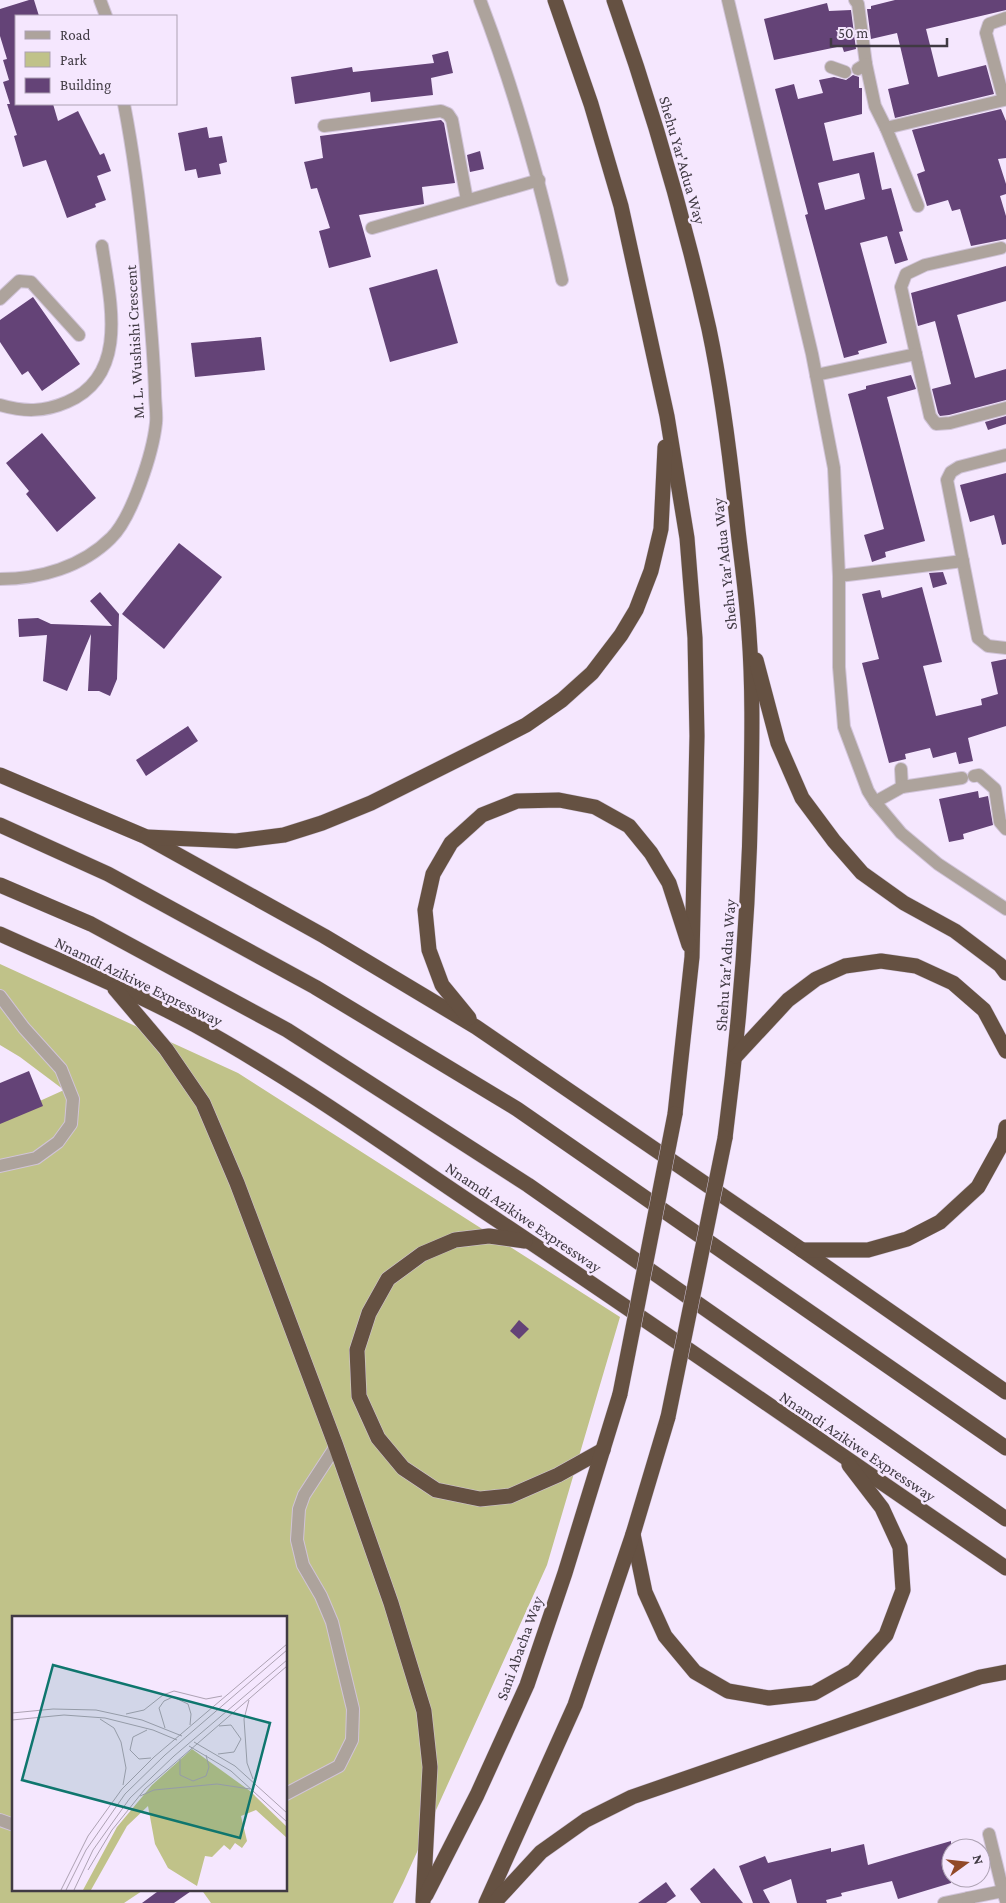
<svg xmlns="http://www.w3.org/2000/svg" width="1006" height="1903" viewBox="0 0 1006 1903" font-family="'Crimson Pro',serif">
<style>
.green{fill:#c0c289}
.building{fill:#644377;fill-rule:evenodd}
.lines{fill:none;stroke-linecap:round;stroke-linejoin:round}
.minor-casing{stroke:#d1c4d9;stroke-width:14}
.highway-casing{stroke:#d1c4d9;stroke-width:16}
.minor{stroke:#ada39c;stroke-width:12}
.highway{stroke:#655142;stroke-width:15}
.highway-bridge-casing{stroke:#d1c4d9;stroke-width:16;stroke-linecap:butt}
.highway-bridge{stroke:#655142;stroke-width:15}
.labels{text-anchor:middle;stroke-width:5;stroke-linejoin:round;paint-order:stroke}
.street-label{font-size:16px;fill:#403a43;stroke:#f5e7fe}
.inset-road{fill:none;stroke:#ada2b3;stroke-width:1}
.view{fill:#0f766e;fill-opacity:0.15;stroke:#0f766e;stroke-width:2.5}
.inset-edge{fill:none;stroke:#403a43;stroke-width:2.5}
</style>
<rect width="100%" height="100%" fill="#f5e7fe"/>
<path class="green" d="M0,964L238,1073L620,1317L547,1565L403,1883L393,1903H211L201,1889H286V1617H14V1889H145L124,1903H0V1119L64,1090L20,1057L0,1045Z"/>
<g class="building">
<path d="M29,0H34L39,16H16V104H53L58,121L78,111L100,155L104,153L111,171L97,176L106,200L95,204L96,207L67,218L46,160L23,167L14,136L17,135L7,104H10L3,82L9,80L3,60L7,59L0,36V9Z"/>
<path d="M895,0H1006V10L926,29L938,77L986,65L994,94L895,118L888,89L909,84L897,33L871,39L867,9H871V6Z"/>
<path d="M827,3L829,11L851,10L856,49L844,52L842,46L774,60L764,19Z"/>
<path d="M448,51L453,73L431,78L433,95L371,102L370,92L295,104L291,77L352,67L353,72L434,63L432,55Z"/>
<path d="M853,75L859,77V88H862V114L824,123L833,161L874,152L882,190L891,188L903,231L899,232L908,260L895,264L887,236L860,243L887,343L858,351L859,354L844,358L805,215L808,214L775,89L794,84L798,99L823,93L819,80L834,77L846,80ZM859,173L865,199L825,210L818,183Z"/>
<path d="M1001,109L1006,121V158L998,159L1006,184V194L1000,196L1006,216V239L971,246L960,209L952,211L948,200L927,206L917,174L925,171L912,130Z"/>
<path d="M441,120L444,123L455,183L422,187L424,204L359,215L371,257L329,268L319,231L330,228L317,188L311,189L304,162L323,158L320,136Z"/>
<path d="M207,127L209,138L222,136L227,162L219,164L221,174L198,178L196,169L185,171L178,133Z"/>
<path d="M480,151L484,169L470,172L467,155Z"/>
<path d="M1006,266V301L957,315L975,378L1006,369V400L949,415L940,416L938,413L932,389L951,384L935,321L918,326L911,293Z"/>
<path d="M437,269L458,343L390,362L369,288Z"/>
<path d="M33,297L80,364L42,391L28,371L22,375L0,342V320Z"/>
<path d="M261,337L265,370L195,377L191,343Z"/>
<path d="M911,375L916,389L887,397L925,541L885,552L886,557L872,562L864,535L884,529L848,394L866,389V386Z"/>
<path d="M1006,416V424L988,430L985,422Z"/>
<path d="M42,433L96,498L57,532L26,494L29,491L6,463Z"/>
<path d="M1006,473V544L1002,545L994,515L970,522L960,485Z"/>
<path d="M179,543L222,577L164,649L122,614Z"/>
<path d="M943,572L947,584L933,588L929,573Z"/>
<path d="M922,587L942,662L923,666L936,716L982,705L981,699L998,694L991,662L1006,659V726L968,738L973,761L959,764L956,752L933,758L930,748L905,754L906,759L889,763L862,663L879,659L862,594L880,590L882,598Z"/>
<path d="M100,592L119,614L117,679L110,696L99,691H88L91,634L67,691L43,681L47,635L19,637L18,619L38,618L51,624L112,626L90,601Z"/>
<path d="M188,726L198,741L146,776L136,760Z"/>
<path d="M978,791L979,798L988,796L993,825L963,834L964,839L949,842L939,799Z"/>
<path d="M29,1071L43,1106L0,1124V1083Z"/>
<path d="M519,1320L529,1329L519,1339L510,1331Z"/>
<path d="M951,1841V1883L898,1899L892,1881L841,1893L842,1896L826,1900L827,1903H797L791,1879L763,1890L770,1903H753L739,1866L765,1856L768,1863L831,1848V1852L864,1844L868,1865Z"/>
<path d="M714,1868L743,1903H701L690,1889Z"/>
<path d="M666,1882L676,1896L666,1903H638Z"/>
<path d="M161,1889H194L174,1903H142Z"/>
</g>
<g class="lines">
<g class="minor-casing">
<g id="minor">
<path d="M100,0L106,16"/>
<path d="M480,0C515,91 541,185 562,280"/>
<path d="M728,0L812,354L834,468L839,576V667L844,727L868,791L875,802L901,833L938,864L1006,909"/>
<path d="M855,0L858,4L866,64"/>
<path d="M831,67L845,72"/>
<path d="M858,69L866,64L875,106L886,128L1004,100L986,33L989,24L1006,18"/>
<path d="M324,126L441,111L448,114L452,120L467,200"/>
<path d="M886,128L918,206"/>
<path d="M372,228L539,180"/>
<path d="M0,299L19,281L31,282L79,335"/>
<path d="M916,354L901,287L906,274L925,265L1001,248"/>
<path d="M816,375L916,354L930,416L936,424L950,423L1006,408"/>
<path d="M0,405C24,412 44,412 67,402C130,375 110,300 102,246"/>
<path d="M1006,455L959,467L951,472L947,480L978,638L988,646L1006,648"/>
<path d="M839,576L963,561"/>
<path d="M0,579C40,579 82,567 111,538C132,518 153,452 156,423C157,414 155,403 155,393C154,359 151,325 148,291C143,228 136,166 124,104"/>
<path d="M901,769L902,787"/>
<path d="M974,776L979,775L995,789L1000,822L1006,829"/>
<path d="M875,802L902,787L962,778"/>
<path d="M0,996L24,1028L61,1069L73,1099L71,1124L58,1142L36,1158L0,1166"/>
<path d="M286,1794L339,1766L352,1740L353,1709L332,1622L321,1596L303,1565L297,1540L299,1509L304,1495L336,1446"/>
<path d="M0,1820L14,1825"/>
<path d="M989,1834L1003,1891"/>
<path d="M944,1903L968,1898"/>
<path d="M969,1903L968,1898L1003,1891L1006,1901"/>
</g>
</g>
<g class="highway-casing">
<g id="highway">
<path d="M555,0L591,104L621,206L667,416L687,538L695,638L697,736L692,957L675,1114"/>
<path d="M614,0C652,108 684,217 709,329C723,395 731,463 738,530C742,565 747,599 749,634C753,686 752,739 751,791C749,907 740,1022 725,1138"/>
<path d="M756,660L778,743L802,798L834,841L862,873L904,903L955,931L1000,965L1006,973"/>
<path d="M0,775L144,836L324,936L476,1027L802,1250L1006,1392"/>
<path d="M0,825L108,874L315,987L517,1109L1006,1448"/>
<path d="M147,837L236,841L284,835L322,823L371,803L491,743L526,725L562,700L592,673L621,635L636,610L651,571L661,529L665,447"/>
<path d="M0,885L91,924L287,1030L528,1185L1006,1519"/>
<path d="M0,934C64,963 133,991 195,1025C295,1080 388,1147 482,1210C658,1327 832,1449 1006,1568"/>
<path d="M115,989L166,1049L203,1103L237,1183L336,1446L391,1603L424,1711L430,1767L423,1901"/>
<path d="M469,1018L442,985L429,950L425,910L433,874L451,843L482,815L517,801L559,800L595,807L629,826L651,853L669,883L689,945"/>
<path d="M736,1056L788,1000L816,979L845,966L881,961L916,966L953,983L984,1010L1006,1051"/>
<path d="M525,1241L489,1236L455,1240L422,1254L388,1279L369,1313L357,1350L359,1396L378,1438L403,1468L436,1490L480,1499L510,1496L558,1475L603,1450"/>
<path d="M802,1250H868L907,1239L940,1222L978,1187L1004,1140L1006,1127"/>
<path d="M633,1534L645,1592L665,1636L695,1672L728,1691L769,1698L814,1693L853,1671L886,1635L903,1590L900,1547L882,1508L849,1465"/>
<path d="M426,1895L477,1795L527,1685L565,1573L620,1394"/>
<path d="M486,1903L575,1705L633,1534L668,1417"/>
<path d="M494,1903L541,1852L586,1820L632,1797L980,1677L1006,1672"/>
</g>
</g>
<use href="#minor" class="minor"/>
<use href="#highway" class="highway"/>
<g class="highway-bridge-casing">
<g id="highway-bridge">
<path d="M620,1394L675,1114"/>
<path d="M668,1417L725,1138"/>
</g>
</g>
<use href="#highway-bridge" class="highway-bridge"/>
</g>
<g class="labels">
<g class="street-label">
<text transform="translate(683 160) rotate(74)" y="6">Shehu Yar'Adua Way</text>
<text transform="translate(134 342) rotate(-93)" y="6">M. L. Wushishi Crescent</text>
<text transform="translate(724 564) rotate(-96)" y="6">Shehu Yar'Adua Way</text>
<text transform="translate(725 965) rotate(-86)" y="6">Shehu Yar'Adua Way</text>
<text transform="translate(139 981) rotate(26)" y="6">Nnamdi Azikiwe Expressway</text>
<text transform="translate(524 1217) rotate(34)" y="6">Nnamdi Azikiwe Expressway</text>
<text transform="translate(858 1446) rotate(34)" y="6">Nnamdi Azikiwe Expressway</text>
<text transform="translate(519 1648) rotate(-70)" y="6">Sani Abacha Way</text>
</g>
</g>
<g transform="translate(12 1616)">
<rect width="275" height="275" fill="#f5e7fe"/>
<path d="M180,133L238,175L275,211V222L244,194L229,200L235,225L230,232L223,227L218,234L212,229L200,241L193,240L185,270L156,252L143,228L136,190L115,210L79,274H71L105,211L140,169Z" fill="#c0c289"/>
<path class="inset-road" d="M237,84L232,103L235,147L241,163M0,97L41,93L84,94L130,104L170,120M114,98L132,94L151,79L162,75L194,83L210,80M88,103L102,112L109,126L114,152L111,169M0,104L52,99L93,102L141,114L165,124M153,112L147,92L152,85L161,81L176,88L179,98L178,109M135,114L121,121L118,134L127,143L139,142M182,126L223,150L275,197M177,130L219,155L275,206M206,138L222,136L229,123L219,109L207,110M168,143V159L181,165L194,160L197,151L194,139M128,180L142,174L205,168L238,173M76,254L100,214L133,173L275,50M49,274L76,220L110,173L142,141L275,28M54,274L74,234L113,178L153,139L275,34M62,274L81,234L118,182L162,140L275,44"/>
<path class="view" d="M41,49L258,107L228,222L10,164Z"/>
<rect width="275" height="275" class="inset-edge"/>
</g>
<rect x="15" y="15" width="162" height="90" fill="#f5e7fe" stroke="#ada2b3"/>
<rect x="25" y="31" width="25" height="8" fill="#ada39c" stroke="#ada2b3"/>
<text x="60" y="40" font-size="15" fill="#403a43">Road</text>
<rect x="25" y="52" width="25" height="15" fill="#c0c289" stroke="#ada2b3"/>
<text x="60" y="65" font-size="15" fill="#403a43">Park</text>
<rect x="25" y="78" width="25" height="15" fill="#644377" stroke="#ada2b3"/>
<text x="60" y="90" font-size="15" fill="#403a43">Building</text>
<g transform="translate(966 1863) rotate(75)"><circle r="24" fill="#f5e7fe" stroke="#ada2b3"/>
<path d="M0-4L9 19L0 12L-9 19Z" fill="#914927"/>
<text y="-8" font-size="14" font-weight="bold" text-anchor="middle" fill="#403a43">N</text>
</g>
<path d="M831 38v8h116v-8" fill="none" stroke="#403a43" stroke-width="2.5"/>
<text x="838" y="38" font-size="15" fill="#403a43" stroke="#f5e7fe" stroke-width="4" paint-order="stroke">50 m</text>
</svg>
